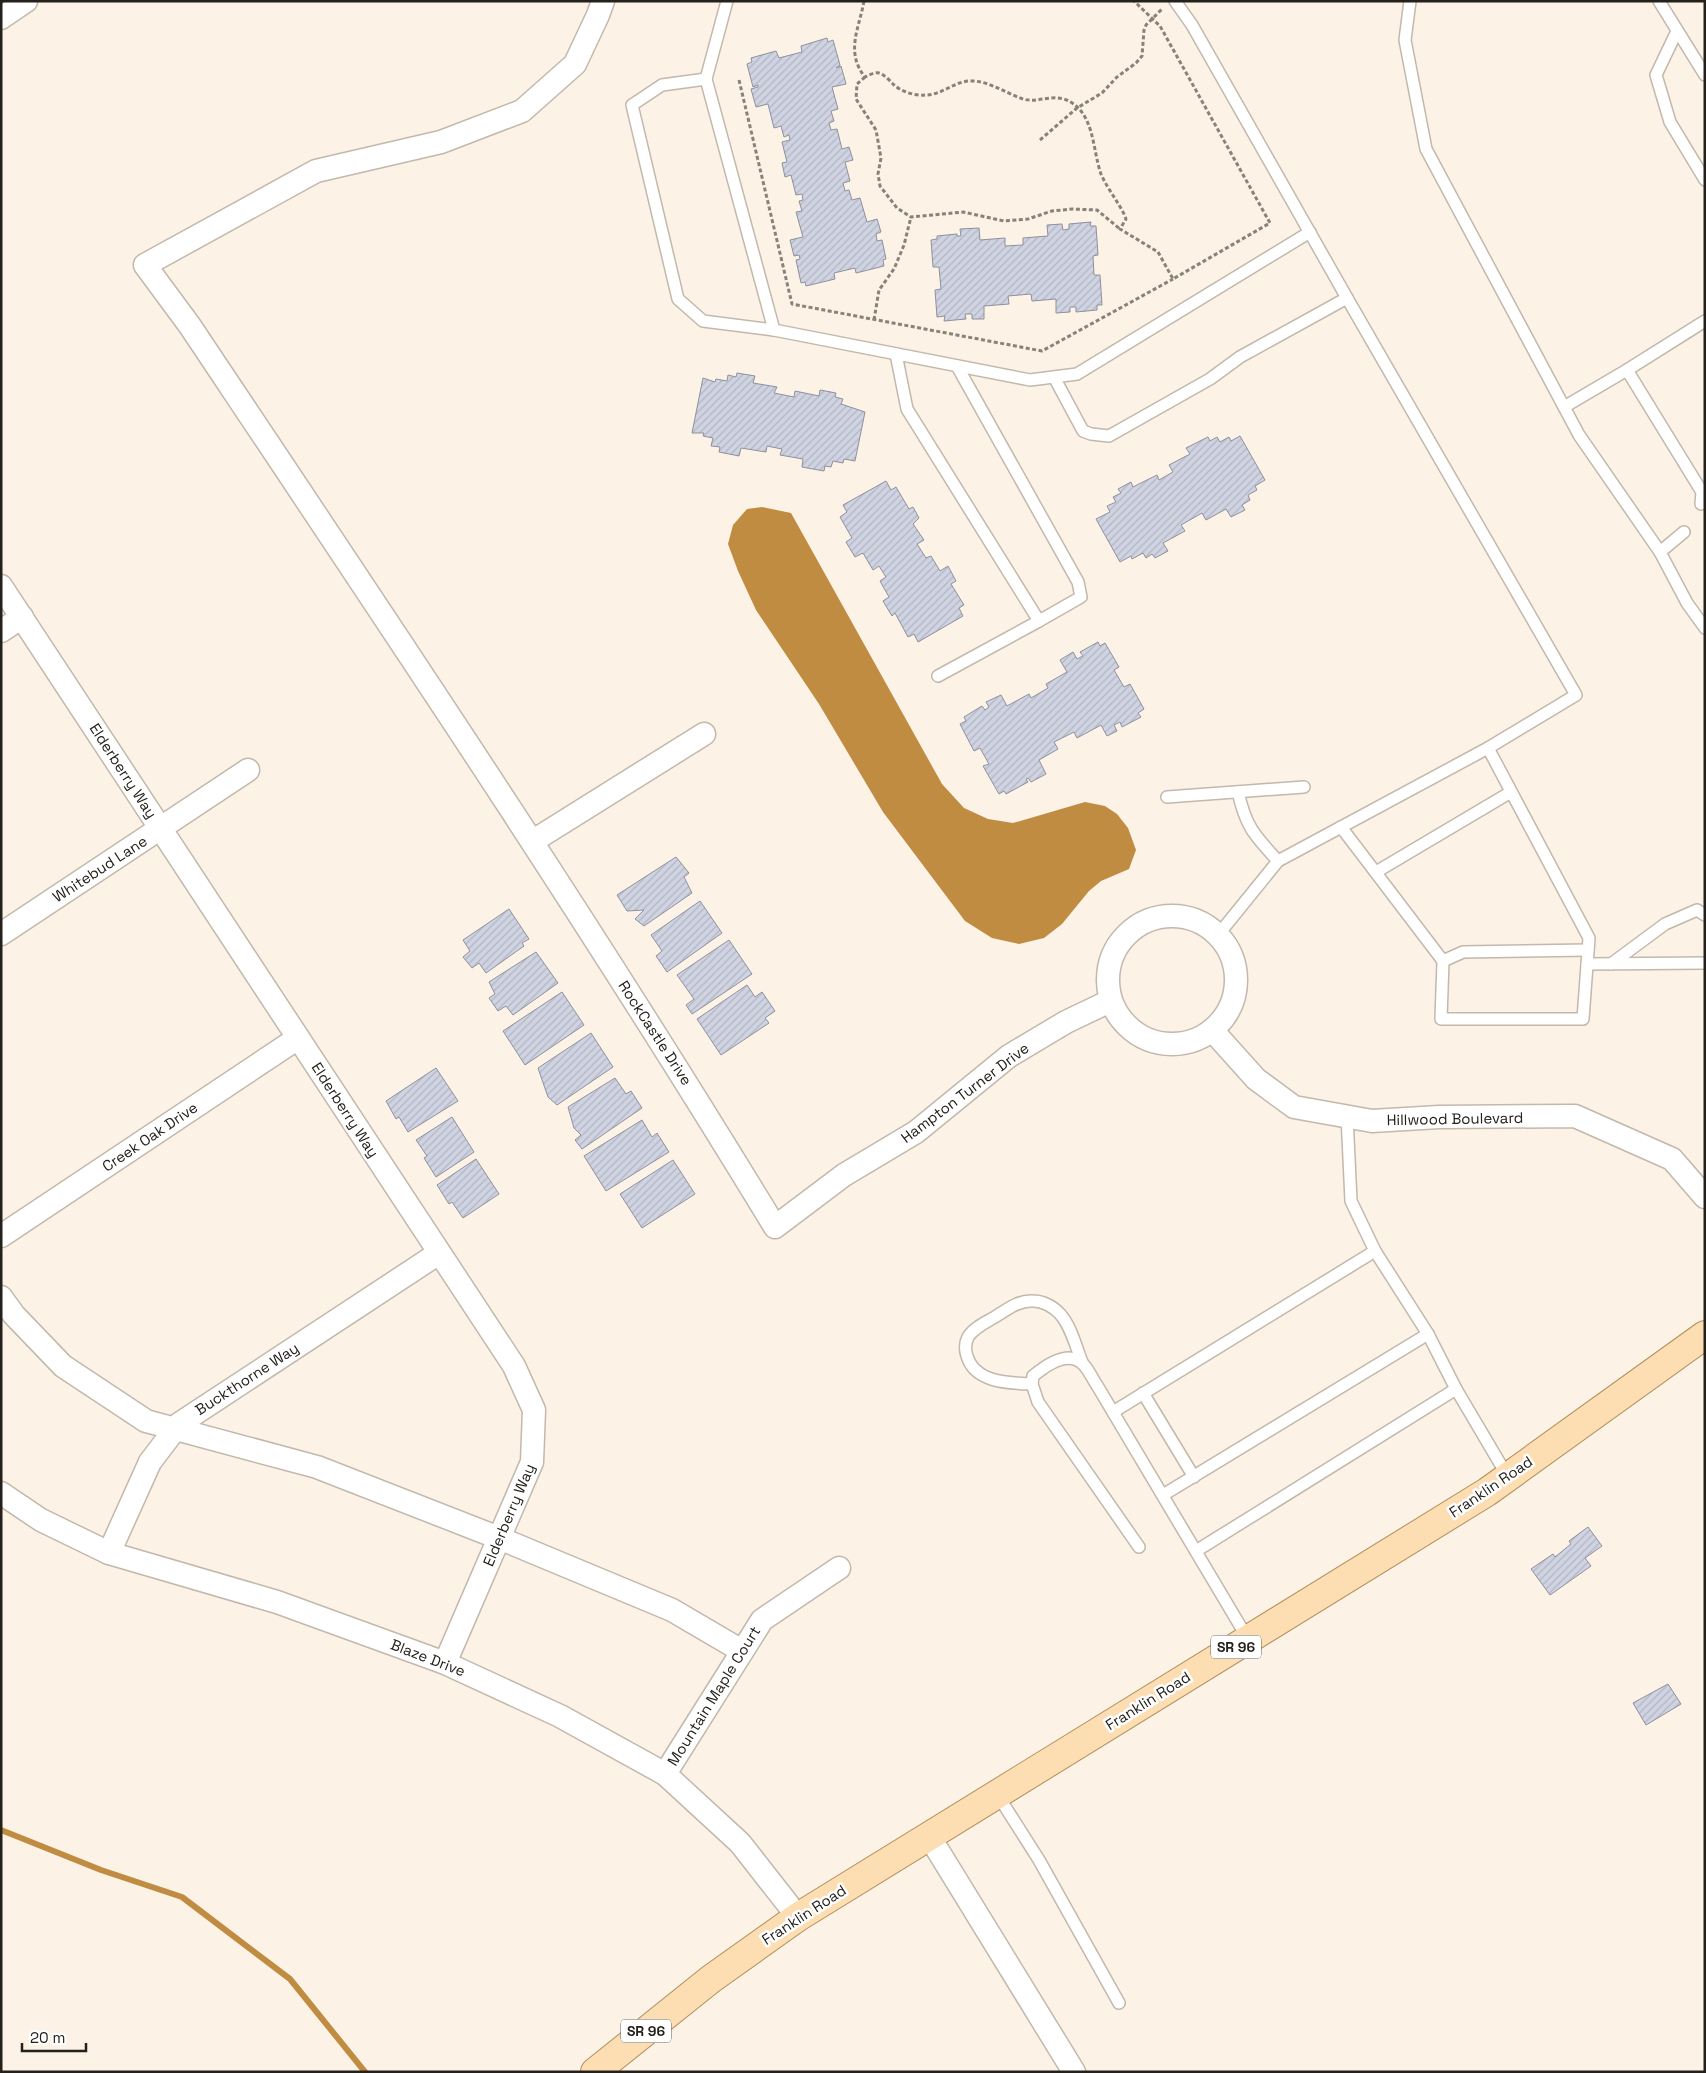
<svg xmlns="http://www.w3.org/2000/svg" width="1706" height="2073" viewBox="0 0 1706 2073" font-family="'Space Grotesk',sans-serif">
<style>
.water{fill:#c08c42}
.lines{fill:none;stroke-linecap:round;stroke-linejoin:round}
.stream{stroke:#c08c42;stroke-width:6}
.building{fill:url(#building-hatch);stroke:#8d909e}
.lane-casing{stroke:#c2b8ac;stroke-width:14}
.street-casing{stroke:#c2b8ac;stroke-width:25}
.primary-casing{stroke:#b08e5d;stroke-width:30}
.path{stroke:#888279;stroke-width:3;stroke-dasharray:4 2.5;stroke-linecap:butt}
.lane{stroke:#fff;stroke-width:11}
.street{stroke:#fff;stroke-width:22}
.primary{stroke:#fddeb3;stroke-width:28}
.labels{text-anchor:middle;stroke-width:5;stroke-linejoin:round;paint-order:stroke}
.shield{fill:#fff;stroke:#666460;stroke-width:1}
.shield-label{font-size:14px;font-weight:bold;fill:#24211c}
.street-label{font-size:15px;fill:#24211c;stroke:#fff}
</style>
<defs>
<pattern id="building-hatch" width="6" height="6" patternUnits="userSpaceOnUse" patternTransform="scale(1.25)"><rect width="6" height="6" fill="#d0d3e2"/><path d="M-1 1l2-2M0 6l6-6M5 7l2-2" fill="none" stroke="#b2b5c1"/></pattern>
</defs>
<rect width="100%" height="100%" fill="#fcf2e5"/>
<path class="water" d="M762,507L791,513L942,784L964,808L988,819L1013,823L1085,802L1105,806L1117,814L1128,828L1136,850L1129,869L1101,881L1089,891L1062,924L1044,938L1019,944L992,938L965,921L883,812L819,704L756,610L738,571L728,544L733,525L747,509Z"/>
<g class="lines">
<path class="stream" d="M1,1830L101,1870L182,1897L290,1979L365,2072"/>
</g>
<g class="building">
<path d="M827,38L828,42L833,40L840,65L836,68L841,66L846,84L832,87L838,109L831,111L834,121L829,123L831,130L837,129L842,149L849,147L853,160L845,162L850,181L843,183L845,191L849,190L852,200L860,198L867,222L877,219L881,232L876,234L877,241L882,240L886,259L883,260L884,266L856,273L855,268L834,273L835,279L806,286L805,282L801,283L796,260L800,259L799,255L794,256L790,240L803,237L796,212L802,211L799,201L803,200L802,194L796,195L791,175L785,177L782,163L787,162L782,142L790,140L789,135L784,137L781,126L774,128L768,104L756,107L751,89L758,87V85L753,87L747,64L752,62L751,58L776,51L779,58L802,52L801,46Z"/>
<path d="M1091,222L1090,226H1096L1098,255L1093,256L1094,275H1100L1102,305H1097V310L1076,312V307H1070V312L1056,313V299L1032,301L1031,294L1008,296L1009,304L984,306V319H972V314H965L966,319L944,321L945,316L937,317L935,290L941,289L939,267H933L931,240L937,239V236L957,234V236H961L960,229L979,228L980,240L1005,238V246L1023,245V238L1048,236L1047,225L1062,224L1063,230L1069,229V224Z"/>
<path d="M737,373L755,376L753,383L777,387L774,393L794,397L795,391L819,396L820,390L836,393L835,397L843,399L841,404L865,412L855,461L844,459L843,463L833,461L831,467L825,466L824,471L802,467L803,459L780,455L782,449L767,446L766,452L741,448L739,456L719,452L720,447L711,446L713,438L703,436L704,433H692L703,378L715,382L716,379L727,381L728,375L736,377Z"/>
<path d="M1240,436L1265,480L1255,486L1257,490L1248,495L1250,500L1242,505L1245,510L1231,517L1226,509L1206,520L1202,513L1181,525L1185,531L1163,543L1168,551L1155,558L1152,554L1146,558L1143,553L1132,559L1131,556L1120,562L1096,519L1110,512L1107,506L1116,502L1113,497L1121,493L1118,489L1131,482L1133,487L1157,475L1159,480L1173,472L1169,465L1190,454L1186,448L1208,437L1210,441L1217,437L1220,442L1229,437L1231,441Z"/>
<path d="M886,481L891,490L896,487L909,509L913,507L919,518L913,524L924,540L917,544L926,558L931,556L940,571L948,566L956,581L951,584L964,605L959,608L963,616L918,642L914,634L908,637L895,613L892,616L883,601L889,597L880,581L886,577L879,566L873,570L863,553L855,557L846,542L852,538L840,517L847,512L843,505Z"/>
<path d="M1098,642L1100,646L1105,643L1119,667L1114,670L1124,687L1130,684L1144,709L1138,713L1141,717L1122,727L1120,722L1114,725L1117,731L1107,736L1101,725L1077,738L1074,732L1054,742L1058,749L1039,760L1046,774L1031,782L1028,778L1026,779L1028,782L1006,794L1004,791L999,794L983,766L989,764L980,748L974,751L960,724L966,721L964,717L982,706L985,710L989,707L986,702L1001,695L1007,706L1029,694L1031,698L1048,688L1046,684L1067,672L1060,660L1073,652L1077,659L1083,656L1080,652Z"/>
<path d="M676,857L689,873L684,877L692,893L644,926L635,919L644,910L627,911L617,895Z"/>
<path d="M700,901L722,933L667,972L656,956L662,951L651,935Z"/>
<path d="M509,909L529,939L522,943L524,946L486,973L479,963L472,968L463,957L470,951L463,940Z"/>
<path d="M729,940L752,974L692,1014L686,1005L694,999L677,975Z"/>
<path d="M536,952L558,983L513,1015L506,1006L498,1011L489,998L495,994L489,982Z"/>
<path d="M747,985L755,997L762,992L775,1011L765,1018L769,1023L721,1055L697,1019Z"/>
<path d="M562,992L584,1025L525,1065L503,1031Z"/>
<path d="M591,1033L613,1067L557,1105L548,1097L538,1068Z"/>
<path d="M436,1068L458,1101L408,1132L399,1117L396,1119L386,1101Z"/>
<path d="M615,1078L626,1094L631,1091L642,1108L582,1149L575,1140L581,1135L574,1128L568,1107Z"/>
<path d="M452,1117L474,1152L436,1177L424,1158L427,1156L416,1140Z"/>
<path d="M642,1120L652,1137L657,1133L669,1152L606,1191L584,1156Z"/>
<path d="M476,1159L499,1194L463,1218L452,1202L449,1204L437,1185Z"/>
<path d="M673,1160L695,1194L642,1228L620,1194Z"/>
<path d="M1588,1527L1602,1546L1585,1558L1591,1566L1550,1595L1531,1569L1553,1554L1555,1557L1571,1544L1569,1541Z"/>
<path d="M1668,1684L1681,1704L1646,1725L1633,1703Z"/>
</g>
<g class="lines">
<g class="lane-casing">
<g id="lane">
<path d="M727,1L706,79L774,330L1030,380L1077,374L1310,232"/>
<path d="M1175,1L1192,25L1351,305L1576,695L1488,748L1278,861L1218,935"/>
<path d="M1410,1L1405,40L1426,149L1579,435L1660,552"/>
<path d="M1659,1L1705,75"/>
<path d="M1677,31L1656,75L1670,122L1705,180"/>
<path d="M706,79L662,85L632,105L678,299L703,321L774,330"/>
<path d="M896,354L907,409L1039,621L938,676"/>
<path d="M957,366L1078,582L1081,597L1039,621"/>
<path d="M1054,377L1083,431L1091,434L1109,436L1210,379L1240,357L1347,298"/>
<path d="M1564,407L1627,370"/>
<path d="M1701,504L1702,492L1627,370L1705,321"/>
<path d="M1684,532L1660,552L1687,603L1705,628"/>
<path d="M1238,792C1246,827 1254,835 1278,861"/>
<path d="M1167,797L1304,787"/>
<path d="M1341,827L1443,961L1441,1019H1583L1589,938L1488,748"/>
<path d="M1376,872L1511,792"/>
<path d="M1443,961L1463,952L1588,950"/>
<path d="M1587,964L1705,963"/>
<path d="M1611,964L1665,924L1697,910L1705,915"/>
<path d="M1347,1116L1351,1201L1375,1251L1428,1334L1456,1389L1508,1477"/>
<path d="M1032,1384C1009,1383 975,1383 967,1356C965,1350 965,1343 968,1337C974,1327 989,1321 998,1315C1009,1308 1020,1300 1033,1301C1043,1301 1054,1307 1060,1314C1071,1326 1076,1347 1082,1362"/>
<path d="M1143,1393L1194,1477"/>
<path d="M1113,1412L1375,1251"/>
<path d="M1163,1495L1428,1334"/>
<path d="M1139,1547L1038,1402L1032,1384L1033,1376C1045,1366 1068,1349 1083,1364C1089,1370 1093,1380 1098,1387L1248,1639"/>
<path d="M1196,1551L1456,1389"/>
<path d="M997,1794L1039,1860L1119,2003"/>
</g>
</g>
<g class="street-casing">
<g id="street">
<path d="M603,1L598,15L575,64L522,111L441,142L316,171L145,265L190,326C389,624 589,921 775,1227L844,1175L916,1132L1009,1056L1066,1022L1110,1001"/>
<path d="M1,18L26,1"/>
<path d="M1,586L514,1366L534,1410L532,1462L445,1663"/>
<path d="M1,631L22,617"/>
<path d="M533,841L704,734"/>
<circle cx="1172" cy="980" r="64"/>
<path d="M1,934L248,770"/>
<path d="M1212,1030L1256,1079L1294,1107L1372,1121L1439,1117L1575,1116L1672,1159L1705,1197"/>
<path d="M1,1236L298,1038"/>
<path d="M1,1297L14,1315L63,1366L146,1421L317,1467L499,1538L672,1610L742,1651"/>
<path d="M1,1493L41,1520L109,1553L277,1602L445,1663L560,1716L665,1774L740,1843L798,1917"/>
<path d="M109,1553L150,1462L179,1424L439,1253"/>
<path d="M665,1774L762,1620L839,1568"/>
<path d="M929,1836L1074,2072"/>
</g>
</g>
<g class="primary-casing">
<path id="primary" d="M595,2072L711,1979L798,1917L1487,1492L1705,1335"/>
</g>
<g class="path">
<path d="M864,1C859,29 845,52 865,77C869,75 874,72 879,73C885,75 890,81 894,85C902,92 915,96 926,95C941,95 954,82 969,81C988,80 1005,93 1023,99C1036,103 1050,95 1064,99C1095,110 1092,149 1101,174C1107,188 1117,200 1124,214L1126,219L1120,229L1158,252L1173,279L1270,223L1160,26L1134,1"/>
<path d="M865,77L857,84L856,99L876,130L881,158L878,174L880,186L897,208L911,217L963,212L1004,221L1028,219L1052,211L1072,209L1097,210L1120,229"/>
<path d="M739,80L792,304L1042,351L1173,279"/>
<path d="M1040,140L1077,108L1102,93L1117,77L1136,63L1142,56L1144,30L1146,25L1162,9"/>
<path d="M874,320L879,290L894,269L904,245L911,217"/>
</g>
<use href="#lane" class="lane"/>
<use href="#street" class="street"/>
<use href="#primary" class="primary"/>
</g>
<g class="labels">
<g class="shield">
<rect x="1211" y="1635.5" width="50" height="23" rx="4"/>
<rect x="621" y="2019.5" width="50" height="23" rx="4"/>
</g>
<g class="shield-label">
<text x="1236" y="1652">SR 96</text>
<text x="646" y="2036">SR 96</text>
</g>
<g class="street-label">
<text transform="translate(123 771) rotate(57)" y="5">Elderberry Way</text>
<text transform="translate(100 869) rotate(-33)" y="5">Whitebud Lane</text>
<text transform="translate(655 1033) rotate(57)" y="5">RockCastle Drive</text>
<text transform="translate(965 1093) rotate(-37)" y="5">Hampton Turner Drive</text>
<text transform="translate(345 1110) rotate(57)" y="5">Elderberry Way</text>
<text transform="translate(1455 1119) rotate(-1)" y="5">Hillwood Boulevard</text>
<text transform="translate(150 1137) rotate(-34)" y="5">Creek Oak Drive</text>
<text transform="translate(247 1379) rotate(-33)" y="5">Buckthorne Way</text>
<text transform="translate(1491 1487) rotate(-34)" y="5">Franklin Road</text>
<text transform="translate(509 1515) rotate(-67)" y="5">Elderberry Way</text>
<text transform="translate(428 1658) rotate(21)" y="5">Blaze Drive</text>
<text transform="translate(714 1696) rotate(-58)" y="5">Mountain Maple Court</text>
<text transform="translate(1148 1701) rotate(-32)" y="5">Franklin Road</text>
<text transform="translate(804 1915) rotate(-33)" y="5">Franklin Road</text>
</g>
</g>
<rect width="1706" height="2073" fill="none" stroke="#24211c" stroke-width="5"/>
<path d="M22 2043v8h64v-8" fill="none" stroke="#24211c" stroke-width="2.5"/>
<text x="30" y="2043" font-size="15" fill="#24211c" stroke="#ffffff" stroke-width="4" paint-order="stroke">20 m</text>
</svg>
